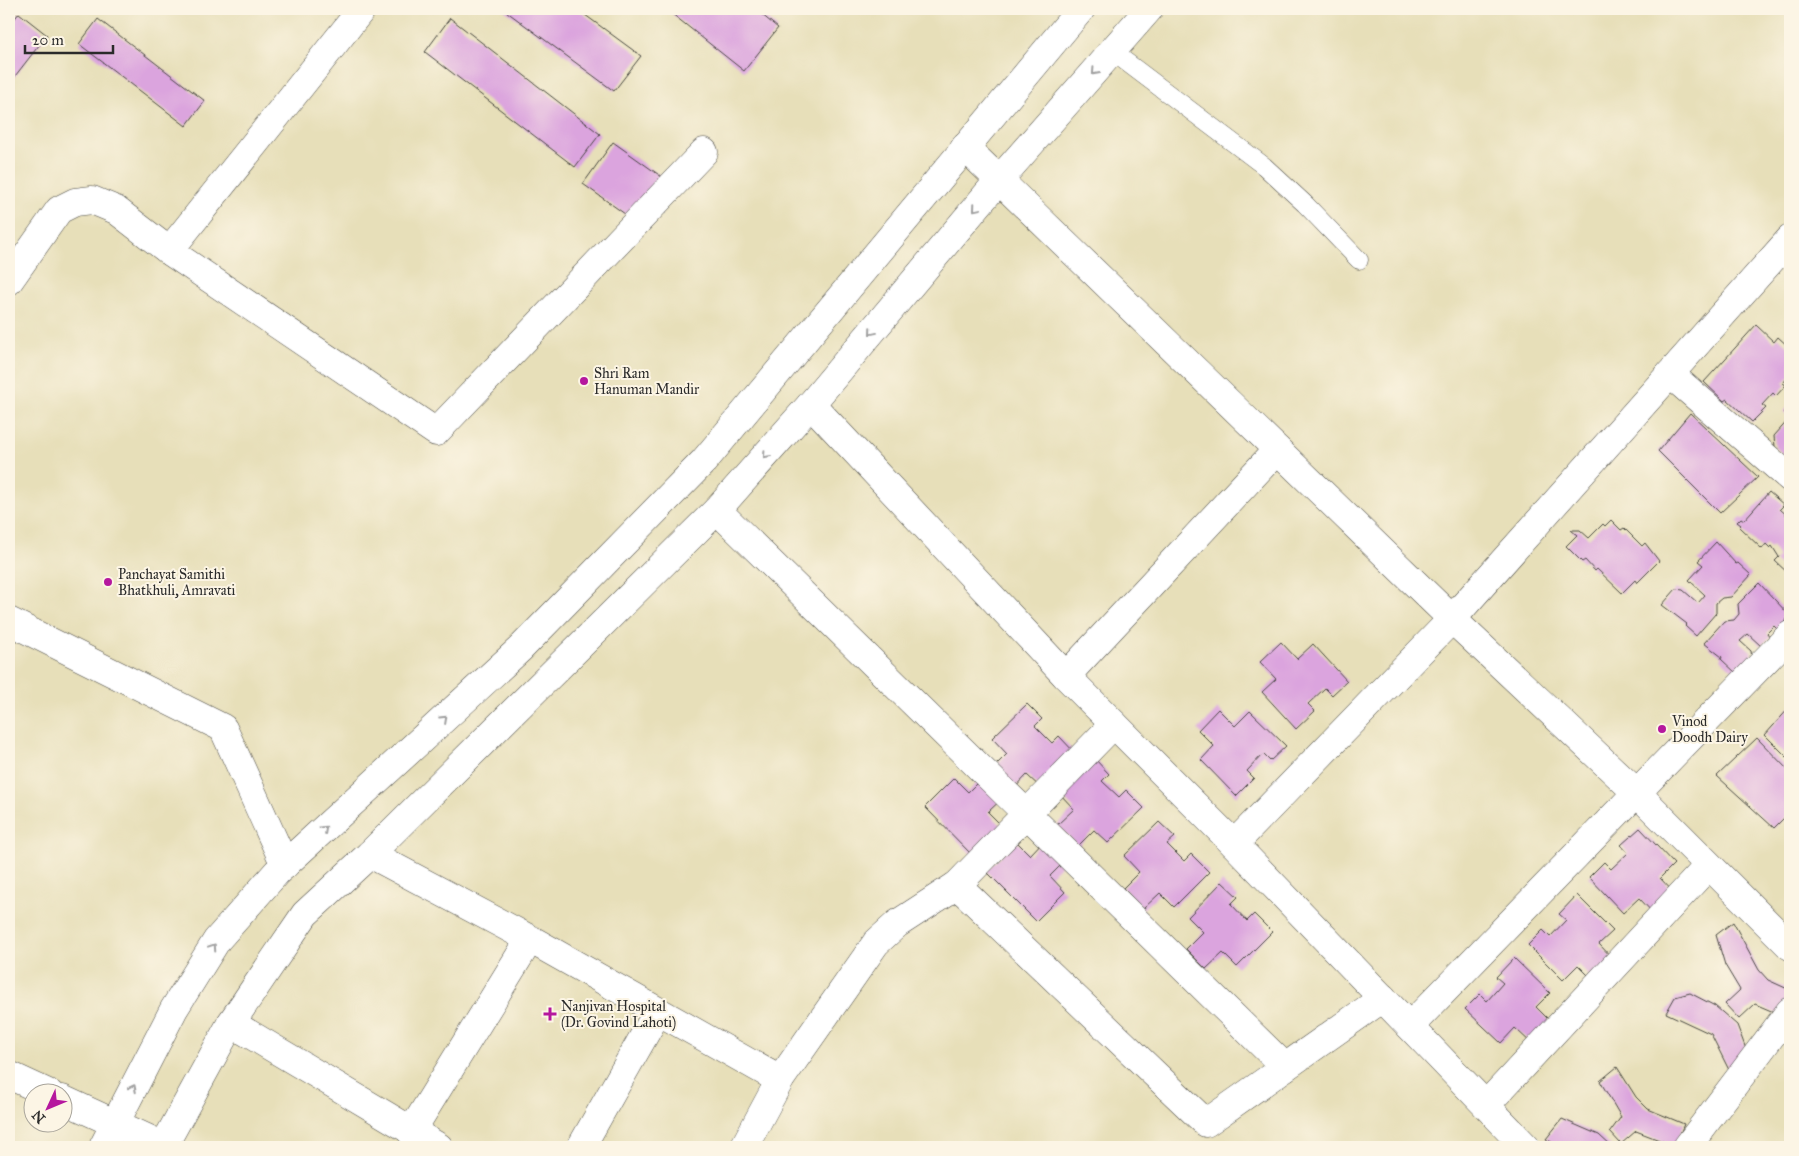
<svg xmlns="http://www.w3.org/2000/svg" width="1799" height="1156" viewBox="0 0 1799 1156" font-family="'IM FELL Great Primer',serif">
<style>
.building{fill:#dba4de}
.lines{fill:none;stroke-linecap:round;stroke-linejoin:round}
.service-casing{stroke:#474640;stroke-width:19}
.minor-casing{stroke:#474640;stroke-width:29}
.tertiary-casing{stroke:#474640;stroke-width:29}
.service{stroke:#fff;stroke-width:18}
.minor{stroke:#fff;stroke-width:28}
.tertiary{stroke:#fff;stroke-width:28}
.oneway{stroke:#a0a0a0}
.poi-dot{fill:#b5179e;stroke:#fcf5e5;stroke-width:2}
.labels{text-anchor:middle;stroke-width:4;stroke-linejoin:round;paint-order:stroke}
.poi-label{font-size:14px;fill:#2b2b2b;stroke:#fcf5e5;text-anchor:start}
</style>
<rect width="100%" height="100%" fill="#fcf5e5"/>
<filter id="ink" filterUnits="userSpaceOnUse"><feTurbulence type="fractalNoise" baseFrequency=".02" numOctaves="2"/><feDisplacementMap in="SourceGraphic" scale="10" xChannelSelector="R" yChannelSelector="G"/><feConvolveMatrix kernelMatrix="1 2 1 2 8 2 1 2 1" color-interpolation-filters="sRGB"/></filter>
<filter id="wash" filterUnits="userSpaceOnUse"><feTurbulence type="fractalNoise" baseFrequency=".0096" numOctaves="4" result="noise"/><feDisplacementMap in="SourceGraphic" scale="20" xChannelSelector="R" yChannelSelector="G"/><feGaussianBlur stdDeviation="1.12" result="paint"/><feColorMatrix in="noise" values="0 0 0 0 0 0 0 0 0 0 0 0 0 0 0 0 0 1.4 0 .05"/><feComposite in="paint" operator="in"/></filter>
<g filter="url(#wash)">
<rect width="100%" height="100%" fill="#e7dfb9"/>
<g id="blocks">
<g class="building">
<path d="M503,9H577L641,56L614,91Z"/>
<path d="M666,9H755L778,28L744,71Z"/>
<path d="M19,13L47,35L12,80L9,77V26Z"/>
<path d="M450,18L600,134L575,167L425,52Z"/>
<path d="M98,19L205,101L186,126L79,44Z"/>
<path d="M613,142L662,177L632,219L583,184Z"/>
<path d="M1756,325L1774,342L1778,337L1790,348V375L1783,383L1786,385L1776,396L1773,393L1762,405L1766,408L1752,422L1727,399L1724,401L1704,382Z"/>
<path d="M1790,404V461L1775,447L1774,436L1790,418L1784,412Z"/>
<path d="M1690,413L1758,477L1720,513L1658,451Z"/>
<path d="M1769,492L1784,505L1780,509L1790,518V575L1775,561L1779,557L1772,546L1770,548L1766,544L1762,549L1739,527L1741,525L1737,522L1741,518L1744,520Z"/>
<path d="M1611,520L1621,530L1624,528L1642,546L1645,543L1659,561L1637,583L1635,580L1622,593L1597,569L1595,571L1585,560L1582,562L1566,546L1577,535L1571,530H1580L1589,538L1603,524L1605,526Z"/>
<path d="M1716,542L1736,564L1738,563L1751,575L1731,597L1722,598L1716,603V613L1696,636L1685,626L1687,624L1662,605L1676,589L1683,590L1698,603L1705,595L1689,580L1703,565L1698,561Z"/>
<path d="M1759,583L1790,616L1777,629L1774,626L1767,633L1770,637L1761,646L1748,634L1740,641L1751,651L1752,658L1737,674L1721,659L1722,657L1704,643L1724,621L1734,620L1739,614L1738,604Z"/>
<path d="M1281,642L1297,659L1313,644L1347,681L1332,695L1325,688L1308,704L1315,711L1296,729L1262,692L1276,679L1260,662Z"/>
<path d="M1027,704L1042,719L1035,726L1052,743L1059,736L1076,754L1042,789L1027,775L1011,792L990,771L1007,754L992,738Z"/>
<path d="M1790,707V760L1765,735Z"/>
<path d="M1218,709L1235,726L1250,711L1286,746L1270,761L1263,754L1247,771L1254,778L1236,796L1201,760L1214,746L1198,730Z"/>
<path d="M1757,738L1790,772V812L1774,828L1717,776Z"/>
<path d="M1094,758L1109,774L1102,781L1119,797L1126,790L1144,808L1108,843L1094,830L1078,846L1057,825L1074,809L1059,793Z"/>
<path d="M985,775L1005,796L988,812L1004,828L974,857L925,807L954,778L968,792Z"/>
<path d="M1159,822L1175,837L1167,844L1184,861L1191,854L1209,872L1174,907L1160,893L1143,909L1123,888L1139,872L1124,856Z"/>
<path d="M1640,828L1674,864L1660,878L1676,895L1655,915L1639,898L1623,913L1589,877L1604,862L1611,869L1628,853L1621,845Z"/>
<path d="M1046,838L1067,859L1050,876L1065,892L1036,921L986,871L1016,841L1030,855Z"/>
<path d="M1222,882L1238,897L1231,904L1247,921L1254,914L1272,932L1237,967L1223,953L1206,969L1186,949L1203,932L1188,917Z"/>
<path d="M1577,895L1613,931L1599,944L1615,961L1595,982L1578,965L1563,980L1528,945L1543,930L1550,937L1566,920L1559,914Z"/>
<path d="M1733,922L1759,970L1768,980L1790,990V1006L1783,1016L1755,1004L1739,1019L1725,1004L1740,990L1725,965L1716,935Z"/>
<path d="M1514,958L1550,993L1536,1007L1553,1024L1533,1045L1515,1028L1501,1043L1465,1009L1480,994L1487,1001L1503,983L1496,977Z"/>
<path d="M1690,993L1715,1006L1737,1025L1746,1049L1731,1074L1711,1034L1666,1013L1675,997Z"/>
<path d="M1617,1067L1636,1097L1648,1109L1684,1124L1675,1146L1636,1131L1621,1144L1610,1132L1621,1117L1600,1081Z"/>
<path d="M1562,1119L1599,1135L1612,1147H1560L1546,1139Z"/>
</g>
</g>
</g>
<g filter="url(#ink)">
<use href="#blocks" fill-opacity="0" stroke="#474640" stroke-width="1"/>
<g class="lines">
<g class="service-casing">
<path id="service" d="M1113,52L1264,166L1305,204L1359,260"/>
</g>
<g class="minor-casing">
<g id="minor">
<path d="M965,147L1452,619L1637,793L1790,946"/>
<path d="M169,251L362,9"/>
<path d="M9,281L59,210L75,202L92,200L116,210L169,251L436,432L704,152"/>
<path d="M1670,374L1790,478"/>
<path d="M811,404L1066,676L1234,844L1526,1147"/>
<path d="M717,510L1285,1067"/>
<path d="M9,621L223,728L285,865"/>
<path d="M1066,676L1277,450"/>
<path d="M1234,844L1452,619L1790,239"/>
<path d="M370,854L530,939L780,1080"/>
<path d="M957,885L1206,1123L1383,998"/>
<path d="M231,1023L439,1147"/>
<path d="M1410,1026L1790,635"/>
<path d="M9,1075L50,1094"/>
<path d="M62,1099L166,1147"/>
<path d="M1486,1105L1708,866"/>
<path d="M411,1132L530,939"/>
<path d="M581,1147L658,1011"/>
<path d="M744,1147L780,1080L876,943L897,924L957,885L1114,724"/>
<path d="M1687,1147L1790,1011"/>
</g>
</g>
<g class="tertiary-casing">
<g id="tertiary">
<path d="M103,1147L174,1009L217,940L277,872L520,649L704,461L1081,9"/>
<path d="M163,1147L231,1023L305,914L370,854L717,510L811,404L999,180L1149,9"/>
</g>
</g>
<use href="#service" class="service"/>
<use href="#minor" class="minor"/>
<use href="#tertiary" class="tertiary"/>
</g>
<defs><path id="oneway-chevron" d="M-2-3.5L2.5 0L-2 3.5" fill="none" stroke-width="1.6" stroke-linecap="round" stroke-linejoin="round" transform="scale(1.25)"/></defs>
<g class="oneway">
<use href="#oneway-chevron" transform="translate(1095 72) rotate(132)"/>
<use href="#oneway-chevron" transform="translate(976 208) rotate(130)"/>
<use href="#oneway-chevron" transform="translate(872 332) rotate(130)"/>
<use href="#oneway-chevron" transform="translate(766 455) rotate(132)"/>
<use href="#oneway-chevron" transform="translate(444 719) rotate(-43)"/>
<use href="#oneway-chevron" transform="translate(324 829) rotate(-43)"/>
<use href="#oneway-chevron" transform="translate(213 947) rotate(-56)"/>
<use href="#oneway-chevron" transform="translate(133 1088) rotate(-63)"/>
</g>
</g>
<g class="poi-dot">
<circle cx="584" cy="381" r="5"/>
<circle cx="108" cy="582" r="5"/>
<circle cx="1662" cy="729" r="5"/>
<path d="M547.5 1006.5h5v5h5v5h-5v5h-5v-5h-5v-5h5z"/>
</g>
<g class="labels">
<g class="poi-label">
<text x="594" y="378">Shri Ram<tspan x="594" dy="16">Hanuman Mandir</tspan></text>
<text x="118" y="579">Panchayat Samithi<tspan x="118" dy="16">Bhatkhuli, Amravati</tspan></text>
<text x="1672" y="726">Vinod<tspan x="1672" dy="16">Doodh Dairy</tspan></text>
<text x="561" y="1011">Nanjivan Hospital<tspan x="561" dy="16">(Dr. Govind Lahoti)</tspan></text>
</g>
</g>
<rect width="1799" height="1156" fill="none" stroke="#fcf5e5" stroke-width="30"/>
<g transform="translate(48 1108) rotate(226)"><circle r="24" fill="#fcf5e5" stroke="#a8a49b"/>
<path d="M0-4L9 19L0 12L-9 19Z" fill="#b5179e"/>
<text y="-8" font-size="14" font-weight="bold" text-anchor="middle" fill="#2b2b2b">N</text>
</g>
<path d="M25 45v8h88v-8" fill="none" stroke="#2b2b2b" stroke-width="2.5"/>
<text x="32" y="45" font-size="15" fill="#2b2b2b" stroke="#fcf5e5" stroke-width="4" paint-order="stroke">20 m</text>
</svg>
